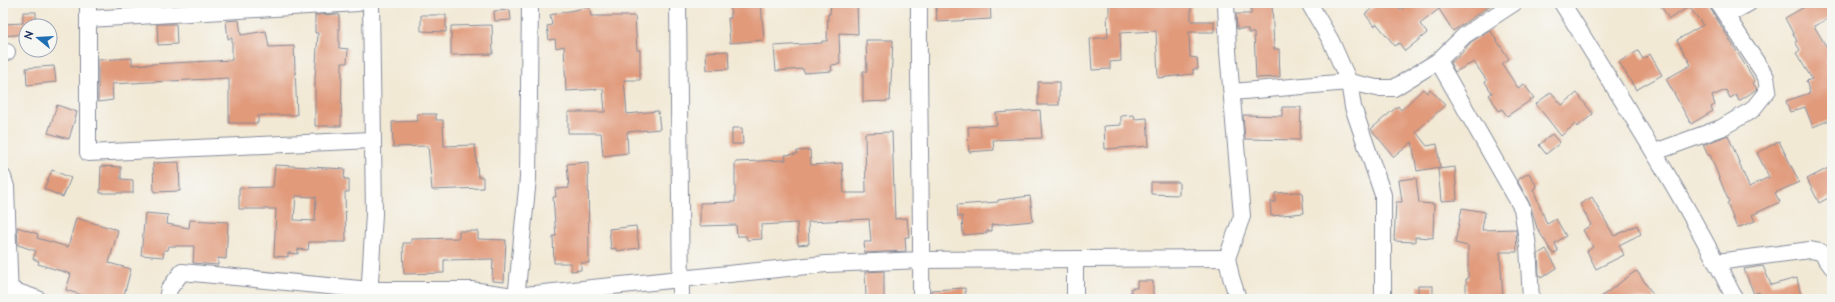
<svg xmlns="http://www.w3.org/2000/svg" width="1835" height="302" viewBox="0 0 1835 302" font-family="'Architects Daughter',sans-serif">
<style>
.building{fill:#e19a7a;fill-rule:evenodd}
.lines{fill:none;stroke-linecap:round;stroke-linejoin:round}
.minor-casing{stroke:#868c9a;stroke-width:18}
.minor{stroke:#fff;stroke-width:16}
</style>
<rect width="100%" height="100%" fill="#f6f6f2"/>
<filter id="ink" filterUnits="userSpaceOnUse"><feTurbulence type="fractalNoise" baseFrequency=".025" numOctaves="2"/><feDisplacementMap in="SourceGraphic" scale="8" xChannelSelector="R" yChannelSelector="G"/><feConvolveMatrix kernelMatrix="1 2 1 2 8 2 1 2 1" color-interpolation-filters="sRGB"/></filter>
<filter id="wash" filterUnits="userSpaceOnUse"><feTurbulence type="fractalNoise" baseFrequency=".012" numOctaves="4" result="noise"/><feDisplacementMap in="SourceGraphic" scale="16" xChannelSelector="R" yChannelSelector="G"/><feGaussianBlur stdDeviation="0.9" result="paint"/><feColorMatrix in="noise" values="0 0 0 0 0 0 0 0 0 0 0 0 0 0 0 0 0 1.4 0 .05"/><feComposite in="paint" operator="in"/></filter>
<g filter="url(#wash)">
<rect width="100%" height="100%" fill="#f2e9d5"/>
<g id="blocks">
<g class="building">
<path d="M730,3H761L764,40L730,43L728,18H731Z"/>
<path d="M831,3H857L858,34L839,33L840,64L831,65L832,71L804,73L803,69L776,71L774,46L822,43V41H827L828,14H830Z"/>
<path d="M936,3H990L991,19L937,22Z"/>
<path d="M1109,3H1191V21H1214V32H1189L1190,57L1197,58L1198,69H1193V74L1158,78L1156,31L1120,33L1121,61L1110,62V69L1092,70L1090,39L1108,37L1107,16H1109Z"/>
<path d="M1251,3H1272L1274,49H1279L1280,77L1256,78L1254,33H1248V29H1237L1236,14H1251Z"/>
<path d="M1379,3H1394L1400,10L1410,3H1494L1453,31L1439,9L1420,24L1427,33L1405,51L1399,43L1395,46L1377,24L1374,26L1365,14Z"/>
<path d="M1659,3H1695L1669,19Z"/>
<path d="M1696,3H1706L1710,8L1755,81L1753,83L1757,89L1739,101L1736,95L1730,98L1726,90L1712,96L1715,105L1711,107L1713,111L1691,124L1666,79L1691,65L1677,40L1703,25L1690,8Z"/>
<path d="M1804,3H1832V17L1814,26L1832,56L1826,61L1832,77V119L1813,127L1805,107L1790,112L1786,101L1810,93L1806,81L1812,79L1796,53L1800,50L1795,42L1797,41L1785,18L1806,6Z"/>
<path d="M589,7L591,16H635L637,50H640V80H624L627,114L658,111L660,129L627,132L628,153L603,156L601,133H568V112H605L603,89L566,91L564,46L556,48L555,39L549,40L547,26L552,25L550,15Z"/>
<path d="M510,10L511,20L495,21L494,11Z"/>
<path d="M23,12H36V26H26V34L3,36V24L23,23Z"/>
<path d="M339,14V48L348,49L347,63H342L341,126H315V79L318,33H315V15Z"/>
<path d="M421,15H446V32L421,31Z"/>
<path d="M239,20L241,35L266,31L269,47L294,46L297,115H266L258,116V123H229V78L112,84L113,100L98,102V60L132,58V65L232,60V38L228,39L226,21Z"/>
<path d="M157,24H176L177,44L158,45Z"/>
<path d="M492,25L493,54L451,55V26Z"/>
<path d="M1490,30L1509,59L1502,64L1518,88L1524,84L1534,98L1507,116L1502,109L1499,111L1489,95L1492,93L1485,82L1487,81L1474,62L1455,72L1450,63L1460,55L1471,42Z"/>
<path d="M866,40H893L890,101L863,102V71H867Z"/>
<path d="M728,51L729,69L707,70L706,52Z"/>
<path d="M1638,51L1643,59L1650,54L1662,75L1636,90L1619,62Z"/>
<path d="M54,66L56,82L27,85L26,68Z"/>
<rect x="1038" y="82" width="21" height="23"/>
<path d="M1423,89L1427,93L1430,89L1445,105L1416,132L1427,146L1437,144L1440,167L1417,171L1412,142L1394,157L1371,129L1398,106L1401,110Z"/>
<path d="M1551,92L1562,105L1577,93L1593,114L1577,127L1575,124L1561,136L1536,104Z"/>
<path d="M57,105L77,112L69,139L48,133Z"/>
<path d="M1282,107H1301L1300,140L1245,139L1243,115L1282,116Z"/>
<path d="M1040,110L1042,138L993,140L994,150L969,152L968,127L997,125L996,113Z"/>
<path d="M417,114H436V120H443L444,146L475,145L478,177H483V188L432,190L428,146L393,147L392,122L418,121Z"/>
<path d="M1134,115L1135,119L1147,118L1149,146L1105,149L1104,126L1121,125V116Z"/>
<path d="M732,128H742L743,144H732Z"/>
<path d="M892,132L895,219L907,218L909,237H905L906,251L865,253L864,242H871L869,219L808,222L809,244L798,245L797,223L761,225L762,239L747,240L746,236H737L736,225L700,226V203L735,202V162L786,160L785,155L797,154V151L810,150L811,165L842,163L844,193H866L865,133Z"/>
<path d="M1552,134L1560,143L1546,154L1539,145Z"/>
<path d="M1728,135L1749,187L1769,177L1757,153L1779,141L1799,182L1775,193L1780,202L1752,215L1755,221L1737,228L1727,203L1729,202L1710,155H1708L1703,145Z"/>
<path d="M179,162L180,191L154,192L153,163Z"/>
<path d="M588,162L589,263H581V270L571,271V263H554L553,236H556L553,197H556L555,189L569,188L567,164Z"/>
<path d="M275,165L345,169L344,179H349V192H345L346,242H309L308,250L298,249V254L288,253V257L274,256L276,209H239V188L273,187ZM296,196L316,197L315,221L294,220Z"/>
<path d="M101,166L121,167V179L133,180V193H100Z"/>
<path d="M1832,166V196L1819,203L1807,179Z"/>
<path d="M1455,167L1457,200L1441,201L1438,169Z"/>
<path d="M52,170L71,178L63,197L44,189Z"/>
<path d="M1529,173L1537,187L1533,189L1547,224L1556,219L1566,236L1555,243L1558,251L1553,254L1537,228L1530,204L1517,180Z"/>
<path d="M1416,178L1419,203L1434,204L1433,238L1415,237V242L1394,241L1396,202H1402L1399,180Z"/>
<path d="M1151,182H1179V195L1151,194Z"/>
<path d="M1302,192L1304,213L1271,216L1270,202H1275V193Z"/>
<path d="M1030,196L1033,221L991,225L992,231H987V233L963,235L962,216L958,217L957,205L998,202V200Z"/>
<path d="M1592,197L1614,236L1637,225L1641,234L1619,245L1624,255L1596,269L1587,251L1593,247L1583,230L1591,225L1580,204Z"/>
<path d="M1462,208L1485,212L1482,230L1516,229L1517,252H1500L1503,299H1466V279H1468V246L1455,243Z"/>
<path d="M145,213L168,215L167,224L189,228L190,220L228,222L226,259L218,258V265L193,263L194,246H169L168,250H164L163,257L141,255Z"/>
<path d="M76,218L118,230L109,263L131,269L123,299H94L66,290L71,274L38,264L39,261L33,259L36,251L18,245L17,227L38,234L37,238L68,247Z"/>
<path d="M636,226L639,248L616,251V248L611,249L609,229Z"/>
<path d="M459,231H478V239L506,240L504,282L492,281L493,259L444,260V273L404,274L403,243H411V239L459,238Z"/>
<path d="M1546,249L1557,268L1541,278L1539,274L1538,254Z"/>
<path d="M1763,266L1771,285L1797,278L1801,296L1788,299H1762L1759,292L1754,294L1744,269Z"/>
<path d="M884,271V299H866L865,272Z"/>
<path d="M1637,271L1656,299H1598L1633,273Z"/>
<path d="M1137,281H1153V299H1131V288H1137Z"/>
<rect x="1418" y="286" width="15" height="13"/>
<path d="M965,288V299H931V290Z"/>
</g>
</g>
</g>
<g filter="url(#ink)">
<use href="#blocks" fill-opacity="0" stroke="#868c9a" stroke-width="1"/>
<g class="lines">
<g class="minor-casing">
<g id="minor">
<path d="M88,3V153L372,140"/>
<path d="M678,3L681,299"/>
<path d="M919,3C918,102 922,200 921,299"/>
<path d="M1226,3L1228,51L1242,216L1227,258L1231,277L1238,299"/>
<path d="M1309,3L1331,41L1349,82L1353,107L1383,195V299"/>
<path d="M1562,3C1622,100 1684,196 1735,299"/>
<path d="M1727,15L1749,3"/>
<path d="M88,19L358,3"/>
<path d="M3,52H7"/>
<path d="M1438,61L1522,208L1528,246L1531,299"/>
<path d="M1232,92L1349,82L1377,88H1394L1438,61L1465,35L1514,3"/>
<path d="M1655,152L1721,128L1752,110L1768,90L1766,77L1718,3"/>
<path d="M3,177L6,187L10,299"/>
<path d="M1717,262L1810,250L1821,252L1832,267"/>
<path d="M3,287L38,299"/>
<path d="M167,299L169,289L182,272L370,290H471L515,296L826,264L922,260L1227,258"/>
<path d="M369,299L374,214L371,3"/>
<path d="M516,299L528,178L530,3"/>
<path d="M1075,299V259"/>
</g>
</g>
<use href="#minor" class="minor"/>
</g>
</g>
<rect width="1835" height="302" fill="none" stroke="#f6f6f2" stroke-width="16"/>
<g transform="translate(38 38) rotate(288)"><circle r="19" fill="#f6f6f2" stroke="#9ea6b7"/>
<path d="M0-3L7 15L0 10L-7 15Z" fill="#1f6fb2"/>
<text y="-6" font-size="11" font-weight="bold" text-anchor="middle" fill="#1b2f5e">N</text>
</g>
</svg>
